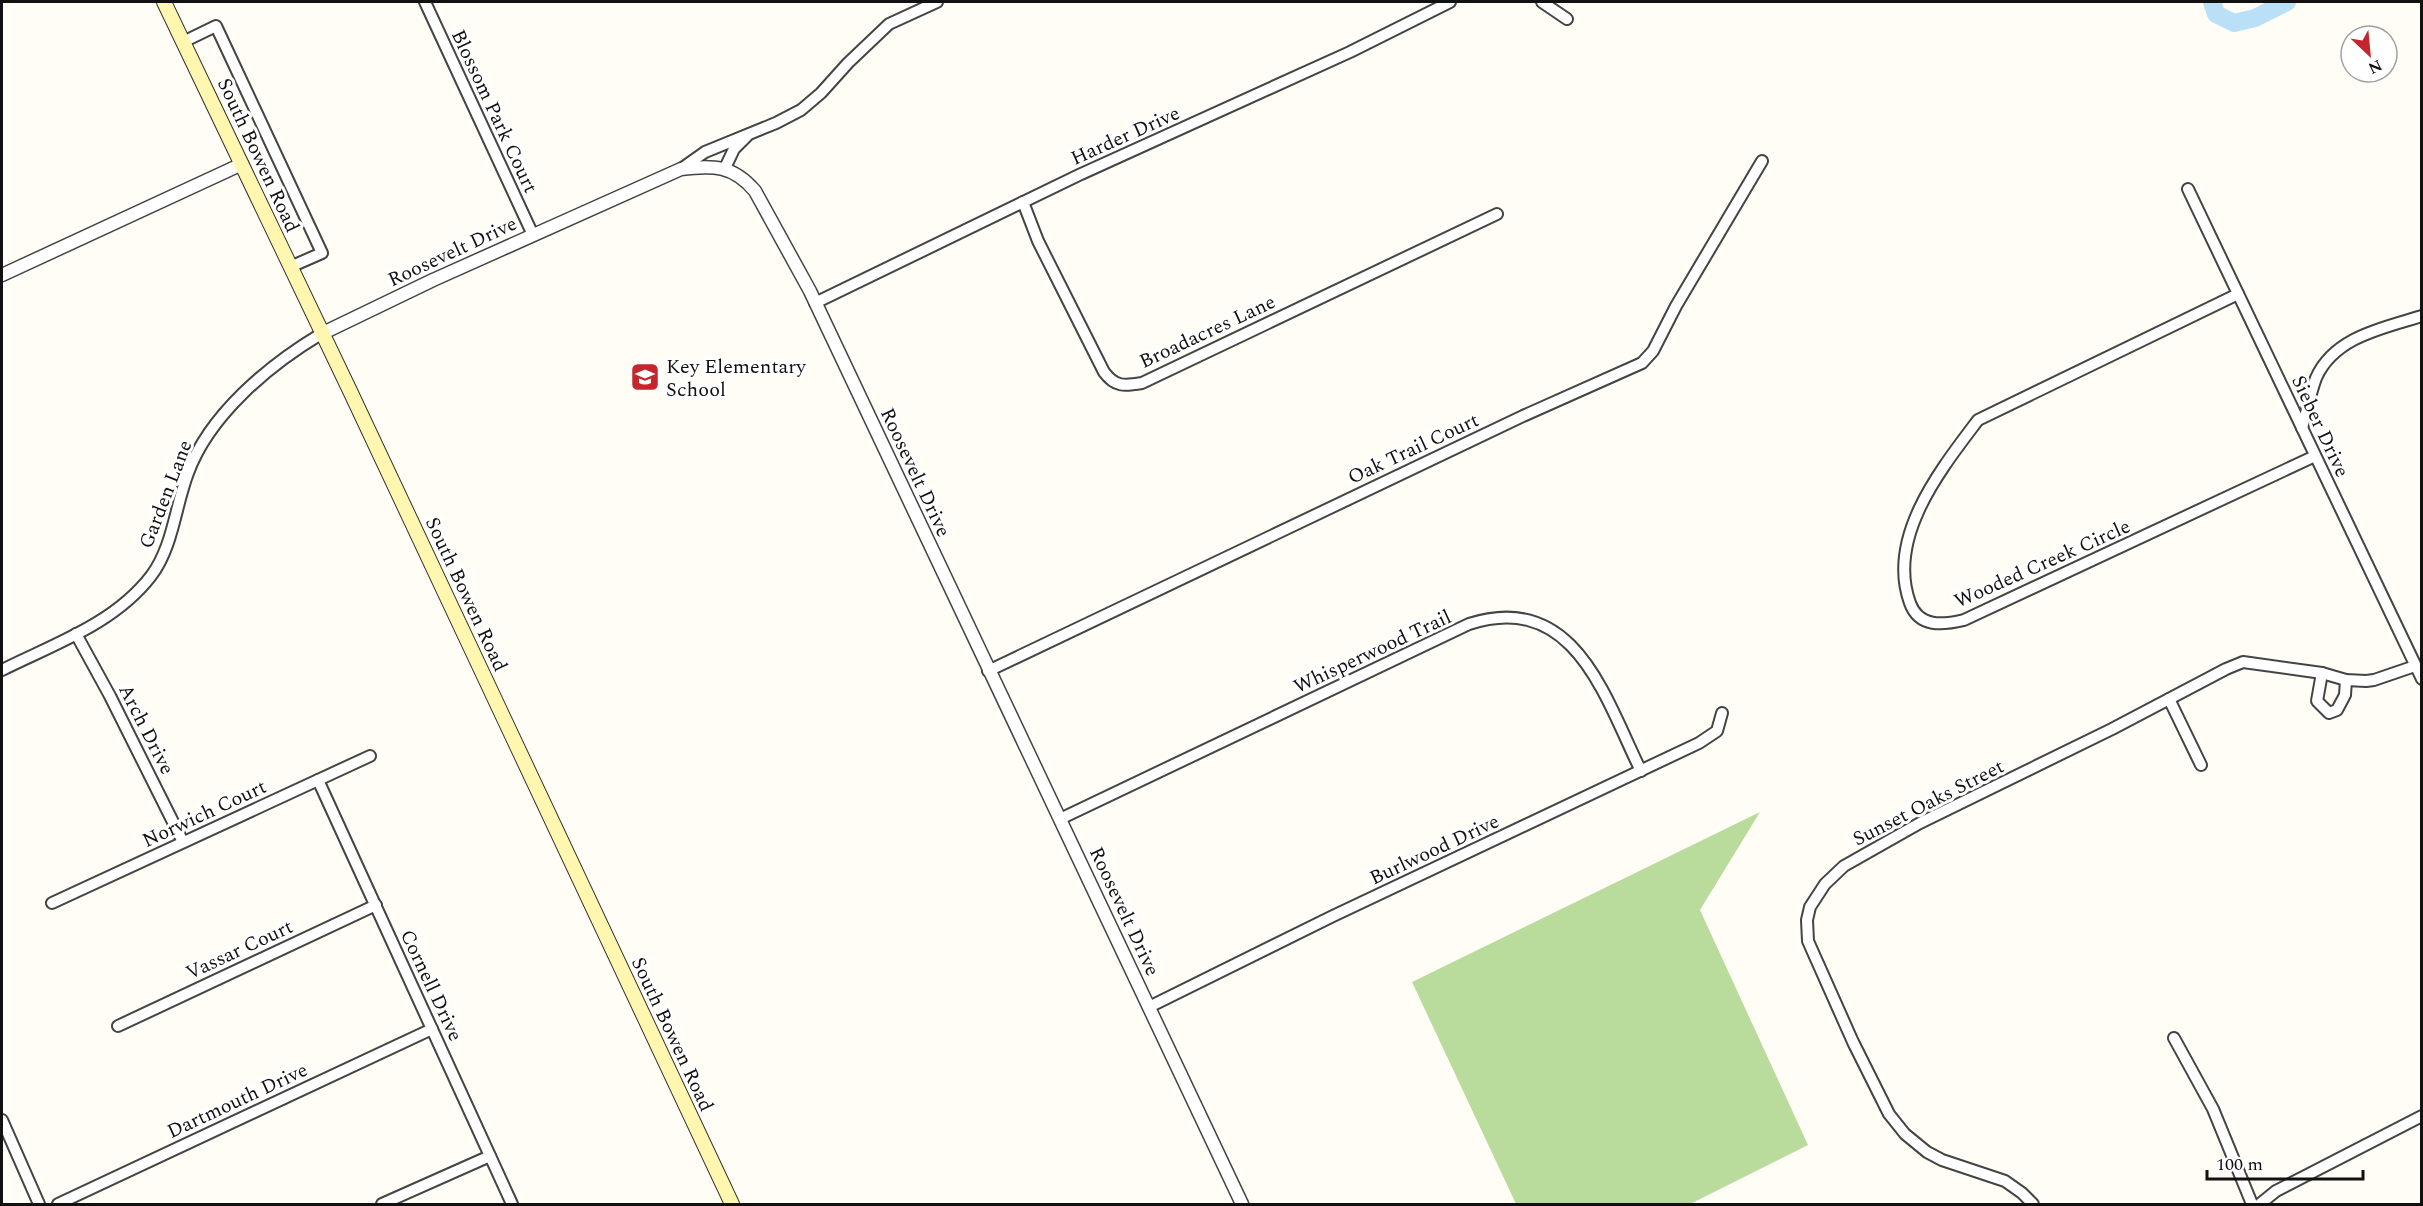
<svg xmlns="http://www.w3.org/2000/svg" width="2423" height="1206" viewBox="0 0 2423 1206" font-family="Spectral,serif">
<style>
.forest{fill:#b9dc9c}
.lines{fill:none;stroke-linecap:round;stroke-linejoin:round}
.river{stroke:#b9e0f7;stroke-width:18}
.minor-casing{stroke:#444;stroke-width:14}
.tertiary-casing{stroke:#444;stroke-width:15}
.secondary-casing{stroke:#333;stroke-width:16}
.minor{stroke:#fff;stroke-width:10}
.tertiary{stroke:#fff;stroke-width:12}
.secondary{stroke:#fff6b0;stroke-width:14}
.labels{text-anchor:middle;stroke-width:6;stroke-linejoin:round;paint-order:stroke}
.street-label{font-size:20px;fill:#111;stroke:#fff}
.poi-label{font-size:20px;fill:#111;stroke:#fff;text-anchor:start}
</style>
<rect width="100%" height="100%" fill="#fffdf5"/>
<path class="forest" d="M1760,812L1700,910L1808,1145L1690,1204H1516L1412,982Z"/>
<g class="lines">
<path class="river" d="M2212,2L2216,14L2234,23L2255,18L2287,2"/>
<g class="minor-casing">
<g id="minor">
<path d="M425,2L533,235"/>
<path d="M1542,2L1567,19"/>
<path d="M183,42L216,26L322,253L290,267"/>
<path d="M725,168L734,149L747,136"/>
<path d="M681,169L705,152L776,123L801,110L821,93L848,63L889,24L937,2"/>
<path d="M2188,189L2422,679"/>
<path d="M1023,202L1038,241L1104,372C1115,387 1124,386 1142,383L1497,214"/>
<path d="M2238,294L1978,420C1941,469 1886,537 1910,603C1919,628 1943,625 1964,620L2315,456"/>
<path d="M815,303L1081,174L1350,52L1450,2"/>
<path d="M2302,428C2307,411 2310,394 2316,378C2334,337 2383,328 2422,316"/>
<path d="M76,634L110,696L183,842"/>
<path d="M2,670C54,644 114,624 151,576C173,547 175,507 188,473C209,415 269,365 321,334"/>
<path d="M988,671L1523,416L1642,363L1653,351L1676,306L1762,161"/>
<path d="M2322,673L2317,701L2329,713L2337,710L2345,695L2346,680"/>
<path d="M2169,699L2201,765"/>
<path d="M318,780L512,1204"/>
<path d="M1060,819L1469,624C1575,590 1605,698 1641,771"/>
<path d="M52,903L370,756"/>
<path d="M1149,1007L1333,916L1699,743L1717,731L1722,713"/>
<path d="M118,1026L376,905"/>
<path d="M2174,1038L2213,1109L2252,1204"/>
<path d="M2,1120L39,1204"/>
<path d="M58,1204L432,1029"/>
<path d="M382,1204L490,1156"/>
<path d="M2033,1204L2022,1193L2005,1181L1942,1160L1927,1152L1905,1134L1889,1114L1853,1042L1808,941L1807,920L1810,907L1825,884L1844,866L1920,823L2112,729L2226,669L2243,662L2322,673L2346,680L2366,681L2374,680L2415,666"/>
<path d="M2260,1204L2276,1191L2422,1116"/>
</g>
</g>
<g class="tertiary-casing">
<g id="tertiary">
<path d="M2,275L242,164"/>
<path d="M321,334L433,280L681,169C713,165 733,165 755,191L810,291L1242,1204"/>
</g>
</g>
<g class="secondary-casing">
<path id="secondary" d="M164,2L351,393L732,1204"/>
</g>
<use href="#minor" class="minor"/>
<use href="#tertiary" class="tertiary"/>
<use href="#secondary" class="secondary"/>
</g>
<defs>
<g id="school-square" transform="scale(1.5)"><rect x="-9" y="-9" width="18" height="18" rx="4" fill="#c4262e" stroke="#fff"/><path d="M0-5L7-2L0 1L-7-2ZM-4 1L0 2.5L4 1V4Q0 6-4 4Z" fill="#fff"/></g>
</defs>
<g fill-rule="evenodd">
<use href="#school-square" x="645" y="377"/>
</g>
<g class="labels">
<g class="street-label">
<text transform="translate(495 111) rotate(65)" y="7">Blossom Park Court</text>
<text transform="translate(1125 135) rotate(-24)" y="7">Harder Drive</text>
<text transform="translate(259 155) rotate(65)" y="7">South Bowen Road</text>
<text transform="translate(452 251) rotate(-25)" y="7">Roosevelt Drive</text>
<text transform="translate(1207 331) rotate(-25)" y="7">Broadacres Lane</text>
<text transform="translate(2321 426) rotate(65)" y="7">Sieber Drive</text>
<text transform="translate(1413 448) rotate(-25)" y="7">Oak Trail Court</text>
<text transform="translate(916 472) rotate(65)" y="7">Roosevelt Drive</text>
<text transform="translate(165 494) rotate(-69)" y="7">Garden Lane</text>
<text transform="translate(2042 563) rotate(-24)" y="7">Wooded Creek Circle</text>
<text transform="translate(467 594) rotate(65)" y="7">South Bowen Road</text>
<text transform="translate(1372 651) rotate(-25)" y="7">Whisperwood Trail</text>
<text transform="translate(147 729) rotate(63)" y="7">Arch Drive</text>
<text transform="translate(1928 802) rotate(-27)" y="7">Sunset Oaks Street</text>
<text transform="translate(204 813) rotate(-25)" y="7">Norwich Court</text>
<text transform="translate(1434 849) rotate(-25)" y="7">Burlwood Drive</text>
<text transform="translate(1125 911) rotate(65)" y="7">Roosevelt Drive</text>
<text transform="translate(239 949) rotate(-25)" y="7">Vassar Court</text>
<text transform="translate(432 985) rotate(65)" y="7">Cornell Drive</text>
<text transform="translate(673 1034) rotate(65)" y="7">South Bowen Road</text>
<text transform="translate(237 1100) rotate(-25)" y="7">Dartmouth Drive</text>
</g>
<g class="poi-label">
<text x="666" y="373">Key Elementary<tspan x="666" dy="23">School</tspan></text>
</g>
</g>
<rect width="2423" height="1206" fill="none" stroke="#111111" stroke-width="6"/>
<g transform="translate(2369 54) rotate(154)"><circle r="28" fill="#ffffff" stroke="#a0a0a0" stroke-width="1.5"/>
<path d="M0-4.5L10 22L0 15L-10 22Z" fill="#c4262e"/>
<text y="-9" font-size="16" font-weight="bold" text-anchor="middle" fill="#111111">N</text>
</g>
<path d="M2207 1170v9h156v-9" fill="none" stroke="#111111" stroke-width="3"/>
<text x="2216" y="1170" font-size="18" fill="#111111" stroke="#ffffff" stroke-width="4.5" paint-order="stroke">100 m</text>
</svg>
